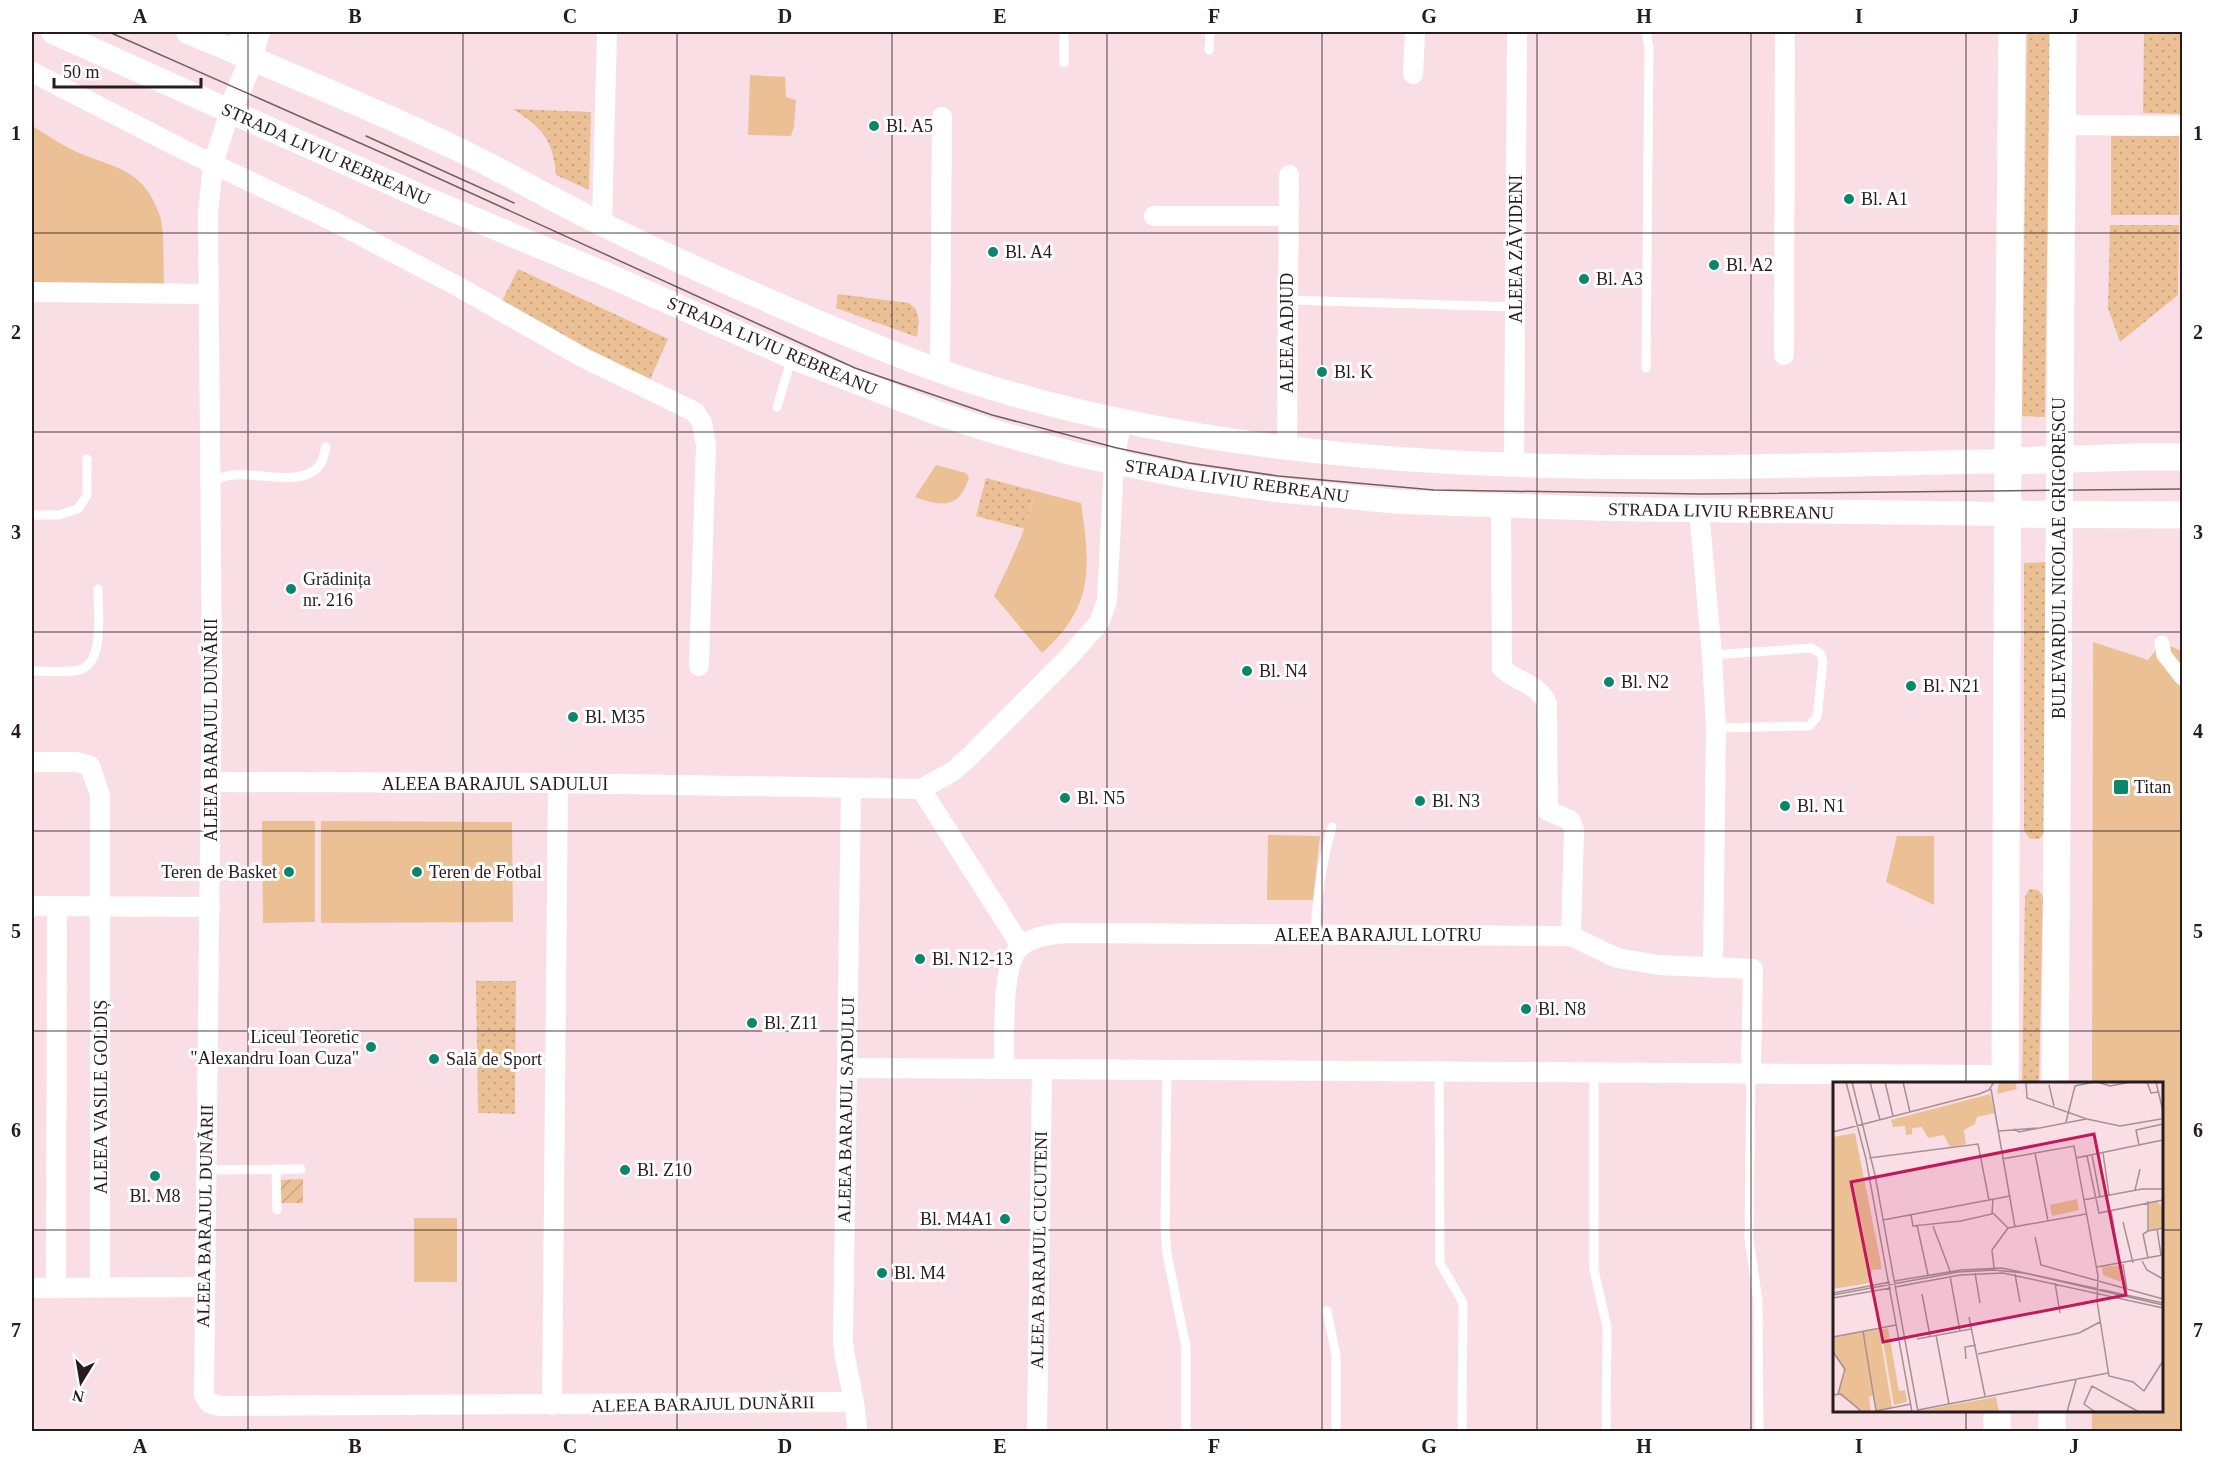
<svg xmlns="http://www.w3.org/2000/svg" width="2214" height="1463" viewBox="0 0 2214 1463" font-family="Georgia,serif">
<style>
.grass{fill:url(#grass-dots)}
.park{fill:#ebc095}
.garden{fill:url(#garden-furrows)}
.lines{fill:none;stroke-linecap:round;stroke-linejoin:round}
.service{stroke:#fff;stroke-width:9}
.pedestrian{stroke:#fff;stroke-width:15}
.minor{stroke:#fff;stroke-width:20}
.tertiary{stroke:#fff;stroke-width:24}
.secondary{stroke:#fff;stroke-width:27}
.tram{stroke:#706064;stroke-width:1.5}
.grid{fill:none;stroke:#261c1f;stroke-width:1.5;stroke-opacity:0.55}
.poi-dot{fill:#0a876a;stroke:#fff;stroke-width:2}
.labels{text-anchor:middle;stroke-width:6;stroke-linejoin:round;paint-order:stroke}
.poi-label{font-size:18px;fill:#261c1f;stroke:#fff;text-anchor:start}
.street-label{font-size:18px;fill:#261c1f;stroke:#fff}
.inset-road{fill:none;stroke:#a59096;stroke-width:1.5}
.view{fill:#c2185b;fill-opacity:0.15;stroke:#c2185b;stroke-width:3}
.inset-edge{fill:none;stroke:#261c1f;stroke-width:3}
.neatline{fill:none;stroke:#261c1f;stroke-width:2}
.grid-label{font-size:20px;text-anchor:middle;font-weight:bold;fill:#261c1f}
</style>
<defs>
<pattern id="grass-dots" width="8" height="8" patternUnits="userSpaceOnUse" patternTransform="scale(1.5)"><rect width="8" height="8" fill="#ebc095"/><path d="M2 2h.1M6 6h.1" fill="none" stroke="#c9a480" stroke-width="1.8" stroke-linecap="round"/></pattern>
<pattern id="garden-furrows" width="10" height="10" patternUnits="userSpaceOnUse" patternTransform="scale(1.5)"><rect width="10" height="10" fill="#ebc095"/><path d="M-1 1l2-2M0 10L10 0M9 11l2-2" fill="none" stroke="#c9a480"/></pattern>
</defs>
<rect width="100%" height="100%" fill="#fadee6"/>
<g class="grass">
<path d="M2027,32H2050L2045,417L2022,416Z"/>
<path d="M2144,32H2182V114L2143,113Z"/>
<path d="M513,109L591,112L589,190L556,175C553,139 542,128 513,109Z"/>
<rect x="2111" y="136" width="68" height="79"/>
<path d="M2110,225H2179L2178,295L2120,342L2108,308Z"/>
<path d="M518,269L668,339L649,382L499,307Z"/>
<path d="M838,294L909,303L916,309L919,321L917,337L836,308Z"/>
<path d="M986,478L1035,491L1025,529L976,516Z"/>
<path d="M2047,562L2046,831L2039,839H2030L2024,831V563Z"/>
<path d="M2029,889L2038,890L2043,896L2039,1083H2022L2025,897Z"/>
<path d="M476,981H516L515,1114L478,1113Z"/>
</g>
<g class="park">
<path d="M750,75L785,77L786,97L796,100L794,127L791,136L748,135Z"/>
<path d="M32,126C49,136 66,148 84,155C122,169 145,173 160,216C165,231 163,268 164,285L32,284Z"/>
<path d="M936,465L966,473L969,477C960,509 942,507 915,497Z"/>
<path d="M1035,491L1081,503C1090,567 1095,606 1042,653L994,596C1011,561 1027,529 1035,491Z"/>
<path d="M2093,642L2148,660L2162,643L2182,651V1431H2092V1411L2162,1410V1084H2092Z"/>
<path d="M262,821H315V922L263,923Z"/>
<path d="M321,821L512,822L513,922L321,923Z"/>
<path d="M1268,835L1320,836L1313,900H1267Z"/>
<path d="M1897,836H1934V905L1886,882Z"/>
<rect x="414" y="1218" width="43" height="64"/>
</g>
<path class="garden" d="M303,1179V1203H279V1180Z"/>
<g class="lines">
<g class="service">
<path d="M1646,32L1649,48L1646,368"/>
<path d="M1209,50L1210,32"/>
<path d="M1064,63V32"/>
<path d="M1287,300L1515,307"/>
<path d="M777,407L792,357"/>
<path d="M213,484C232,459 305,497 322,461C324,457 324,452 326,447"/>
<path d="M32,515H59L78,509L87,495V459"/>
<path d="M1712,655L1811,648L1820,653L1823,661L1817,717L1809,726L1716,728"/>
<path d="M32,671C46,671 64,673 79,670C105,664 98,610 98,589"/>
<path d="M1315,934C1317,896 1321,864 1332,827"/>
<path d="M1167,1070L1165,1229L1167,1254L1186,1347V1432"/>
<path d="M1439,1072L1440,1263L1463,1303L1462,1432"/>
<path d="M1594,1073V1270L1607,1327L1606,1432"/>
<path d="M1751,1073L1749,1238L1758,1301L1759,1432"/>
<path d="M276,1169L277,1210"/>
<path d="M206,1170L301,1169"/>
<path d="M1327,1311L1336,1355V1432"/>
</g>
<path class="pedestrian" d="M2162,643L2164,655L2182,678"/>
<g class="minor">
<path d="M230,49L242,37L243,32"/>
<path d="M252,59L260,32"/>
<path d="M32,72L184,150L333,221L457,286L584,358L695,412L702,423L706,445L699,666"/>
<path d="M1413,74L1415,32"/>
<path d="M230,111L213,164L208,214L212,662L204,1395L209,1403L220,1406L854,1402"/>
<path d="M2061,125L2182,126"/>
<path d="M1154,216H1287"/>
<path d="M602,224L607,32"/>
<path d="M32,292L208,294"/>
<path d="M1784,355L1785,32"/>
<path d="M940,371L942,117"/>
<path d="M1287,449L1289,175"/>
<path d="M1514,466L1517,32"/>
<path d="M1501,507L1502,668C1516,682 1540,684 1547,704L1548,811L1570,820L1574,830L1571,936"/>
<path d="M1699,511L1712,655L1716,728L1713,968"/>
<path d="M32,762H77L90,766L100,795V1287"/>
<path d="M211,782L558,783L921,789L952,772L967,759L1066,660L1099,623L1107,601L1114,463L1121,422"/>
<path d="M851,788L843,1342C846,1372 857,1402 857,1432"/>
<path d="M921,789L1021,946"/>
<path d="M32,906L210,907"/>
<path d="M848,1068L2005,1075"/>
<path d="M1004,1069C1005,1041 1000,965 1020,947C1032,936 1052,934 1068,933L1571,936L1617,958L1659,965L1753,969L1751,1073"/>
<path d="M32,1288L203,1287"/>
<path d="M56,1288L57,907"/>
<path d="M552,1405L558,783"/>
<path d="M1037,1432L1042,1069"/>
</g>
<g class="tertiary">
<path d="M53,32L422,197L617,279L792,357L934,412L992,431L1078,455L1198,479L1276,490L1400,502L1609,509L2007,514"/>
<path d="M188,32C276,69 365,105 451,146C503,170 552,200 604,225C673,259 743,290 813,320C872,345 931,370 992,388C1323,487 1666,468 2008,461"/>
<path d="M230,111L252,59"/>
</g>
<g class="secondary">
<path d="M2008,461L2138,457H2182"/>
<path d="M2007,514L2182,515"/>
<path d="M2005,1084L2008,431L2012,32"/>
<path d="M2055,1084C2060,733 2058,382 2063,32"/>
<path d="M1997,1432V1410"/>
<path d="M2052,1432V1410"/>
</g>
<g class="tram">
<path d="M109,32L396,159L855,368L992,415L1117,448L1189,463L1278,476L1434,490L1701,494L2182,489"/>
<path d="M366,136L514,203"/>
</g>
</g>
<path class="grid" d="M248,32V1432M463,32V1432M677,32V1432M892,32V1432M1107,32V1432M1322,32V1432M1537,32V1432M1751,32V1432M1966,32V1084M32,233H2182M32,432H2182M32,632H2182M32,831H2182M32,1031H2182M32,1230H1834M2162,1230H2182M1966,1410V1432"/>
<g class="poi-dot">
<circle cx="874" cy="126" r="6"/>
<circle cx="1849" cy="199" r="6"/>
<circle cx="993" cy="252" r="6"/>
<circle cx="1714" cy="265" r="6"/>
<circle cx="1584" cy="279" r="6"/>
<circle cx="1322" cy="372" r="6"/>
<circle cx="291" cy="589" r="6"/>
<circle cx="1247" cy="671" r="6"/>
<circle cx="1609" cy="682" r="6"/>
<circle cx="1911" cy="686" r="6"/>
<circle cx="573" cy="717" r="6"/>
<rect x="2113" y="779" width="16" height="16" rx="3"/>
<circle cx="1065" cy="798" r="6"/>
<circle cx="1420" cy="801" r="6"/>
<circle cx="1785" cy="806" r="6"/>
<circle cx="289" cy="872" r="6"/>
<circle cx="417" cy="872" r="6"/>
<circle cx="920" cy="959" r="6"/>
<circle cx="1526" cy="1009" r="6"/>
<circle cx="752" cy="1023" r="6"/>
<circle cx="371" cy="1047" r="6"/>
<circle cx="434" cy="1059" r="6"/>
<circle cx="625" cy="1170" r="6"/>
<circle cx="155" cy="1176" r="6"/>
<circle cx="1005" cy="1219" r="6"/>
<circle cx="882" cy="1273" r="6"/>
</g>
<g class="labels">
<g class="poi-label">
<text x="886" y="132">Bl. A5</text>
<text x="1861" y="205">Bl. A1</text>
<text x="1005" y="258">Bl. A4</text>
<text x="1726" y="271">Bl. A2</text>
<text x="1596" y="285">Bl. A3</text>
<text x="1334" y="378">Bl. K</text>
<text x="303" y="585">Grădinița<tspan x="303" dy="21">nr. 216</tspan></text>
<text x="1259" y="677">Bl. N4</text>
<text x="1621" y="688">Bl. N2</text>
<text x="1923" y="692">Bl. N21</text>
<text x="585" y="723">Bl. M35</text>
<text x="2134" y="793">Titan</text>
<text x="1077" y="804">Bl. N5</text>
<text x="1432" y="807">Bl. N3</text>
<text x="1797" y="812">Bl. N1</text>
<text x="277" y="878" text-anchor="end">Teren de Basket</text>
<text x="429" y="878">Teren de Fotbal</text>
<text x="932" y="965">Bl. N12-13</text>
<text x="1538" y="1015">Bl. N8</text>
<text x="764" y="1029">Bl. Z11</text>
<text x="359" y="1043" text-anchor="end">Liceul Teoretic<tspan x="359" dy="21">"Alexandru Ioan Cuza"</tspan></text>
<text x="446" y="1065">Sală de Sport</text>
<text x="637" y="1176">Bl. Z10</text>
<text x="155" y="1202" text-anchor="middle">Bl. M8</text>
<text x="993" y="1225" text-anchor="end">Bl. M4A1</text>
<text x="894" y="1279">Bl. M4</text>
</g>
<g class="street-label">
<text transform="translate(326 154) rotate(24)" y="6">STRADA LIVIU REBREANU</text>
<text transform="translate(1516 249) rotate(-90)" y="6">ALEEA ZĂVIDENI</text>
<text transform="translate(1287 333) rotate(-90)" y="6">ALEEA ADJUD</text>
<text transform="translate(772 346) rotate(23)" y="6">STRADA LIVIU REBREANU</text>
<text transform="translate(1237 481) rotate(8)" y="6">STRADA LIVIU REBREANU</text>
<text transform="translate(1721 511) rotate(1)" y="6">STRADA LIVIU REBREANU</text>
<text transform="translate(2059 558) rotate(-90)" y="6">BULEVARDUL NICOLAE GRIGORESCU</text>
<text transform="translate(211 730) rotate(-90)" y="6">ALEEA BARAJUL DUNĂRII</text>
<text x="495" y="790">ALEEA BARAJUL SADULUI</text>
<text x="1378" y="941">ALEEA BARAJUL LOTRU</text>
<text transform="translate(101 1097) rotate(-90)" y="6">ALEEA VASILE GOLDIȘ</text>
<text transform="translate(846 1110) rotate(-89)" y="6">ALEEA BARAJUL SADULUI</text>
<text transform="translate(205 1216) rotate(-89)" y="6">ALEEA BARAJUL DUNĂRII</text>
<text transform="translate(1039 1250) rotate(-89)" y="6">ALEEA BARAJUL CUCUTENI</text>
<text transform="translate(703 1404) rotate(-1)" y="6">ALEEA BARAJUL DUNĂRII</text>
</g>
</g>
<g transform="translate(1833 1082)">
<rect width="330" height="330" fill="#fadee6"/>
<path d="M55,246L66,309L72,308L74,320L61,323L48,248ZM46,247L59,326L43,329L40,314L36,315L38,330H29L5,312L12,290L0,270V255Z" fill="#ebc095"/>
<path d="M166,0H182L184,7L164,12ZM157,12L162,31L144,35L142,42L131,48L133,62L117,65L111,53L95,56L89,45L79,46V52L73,53L72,44L60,45L58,38ZM22,51L49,187L39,188L36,201L0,207V55ZM244,117L246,128L219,134L217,123ZM324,119L330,126V145L316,148V120ZM290,183L288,200L270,193L269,185ZM163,315L166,330L91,328Z" fill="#ebc095"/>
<path class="inset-road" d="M13,0L33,77L79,330M19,0L42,93L85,330M37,0L47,38M52,0L60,34M70,0L77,30M193,0L194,16L254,37L287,44L328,37M264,0L277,4L298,0M314,0L318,11L325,10M323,0L330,29M216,3L221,24M158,7L182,145M233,40L242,4L261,0M181,47L186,50L253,37M166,49L204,46M0,50L146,12L156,8L161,0M306,63L303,48L330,42M202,71L215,139M270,71L276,113M259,73L267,115M254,74L266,131L330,118M36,76L145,62L156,118M243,76L330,58M169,77L241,64L265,194L264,219L276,294L300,300L311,309L330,279M302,108L307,87M250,118L309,107H330M315,119V149L330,146M278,129L287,181M160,131L175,146M78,133L80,144L128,139L159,132L160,117M50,138L177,114M290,140L300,181M84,143L95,193M100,144L117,189M324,147L328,173M202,155L208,183L330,217M315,176L310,152L315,149M309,179L314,188L330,197M290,182L294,208M264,185L330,173M161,186L159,168L175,146L253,132M142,191L147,221M182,192L187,220M117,194L127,249M61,199L128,188L169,186L330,221M222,201L227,231M62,205L127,193L170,191L330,226M0,211L57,200M89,212L97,254M0,213L125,190L161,188L191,191L330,223M0,216L58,206M136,235L152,314M30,249L43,329M103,253L116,322M0,255L63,243M84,257L138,247M0,270L12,287L5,312M145,272L246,251L267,240M133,277L132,265L143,263M0,313L8,312L29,330M85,328L275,291M38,330L78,322M234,330L243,298M262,330L251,322L259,304L306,330"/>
<path class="view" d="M261,52L293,213L50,260L18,100Z"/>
<rect width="330" height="330" class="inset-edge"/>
</g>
<rect width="2214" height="1463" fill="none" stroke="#ffffff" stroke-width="66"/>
<g transform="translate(81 1382) rotate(191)" stroke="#ffffff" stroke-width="4.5" paint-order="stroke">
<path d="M0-4.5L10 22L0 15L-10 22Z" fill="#261c1f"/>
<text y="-9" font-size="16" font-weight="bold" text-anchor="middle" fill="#261c1f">N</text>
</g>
<path d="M54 78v9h147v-9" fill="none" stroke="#261c1f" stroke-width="3"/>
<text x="63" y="78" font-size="18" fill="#261c1f" stroke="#ffffff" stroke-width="4.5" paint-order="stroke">50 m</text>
<rect x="33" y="33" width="2148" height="1397" class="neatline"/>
<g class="grid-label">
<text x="140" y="23">A</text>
<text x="355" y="23">B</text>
<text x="570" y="23">C</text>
<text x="785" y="23">D</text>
<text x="1000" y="23">E</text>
<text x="1214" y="23">F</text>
<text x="1429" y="23">G</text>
<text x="1644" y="23">H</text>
<text x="1859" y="23">I</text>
<text x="2074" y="23">J</text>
<text x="16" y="140">1</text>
<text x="2198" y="140">1</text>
<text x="16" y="339">2</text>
<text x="2198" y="339">2</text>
<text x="16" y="539">3</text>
<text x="2198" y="539">3</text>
<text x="16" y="738">4</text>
<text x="2198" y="738">4</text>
<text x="16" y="938">5</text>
<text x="2198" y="938">5</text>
<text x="16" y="1137">6</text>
<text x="2198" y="1137">6</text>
<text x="16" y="1337">7</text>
<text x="2198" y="1337">7</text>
<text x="140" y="1453">A</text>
<text x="355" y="1453">B</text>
<text x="570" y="1453">C</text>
<text x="785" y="1453">D</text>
<text x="1000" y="1453">E</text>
<text x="1214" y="1453">F</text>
<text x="1429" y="1453">G</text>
<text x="1644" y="1453">H</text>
<text x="1859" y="1453">I</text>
<text x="2074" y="1453">J</text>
</g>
</svg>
